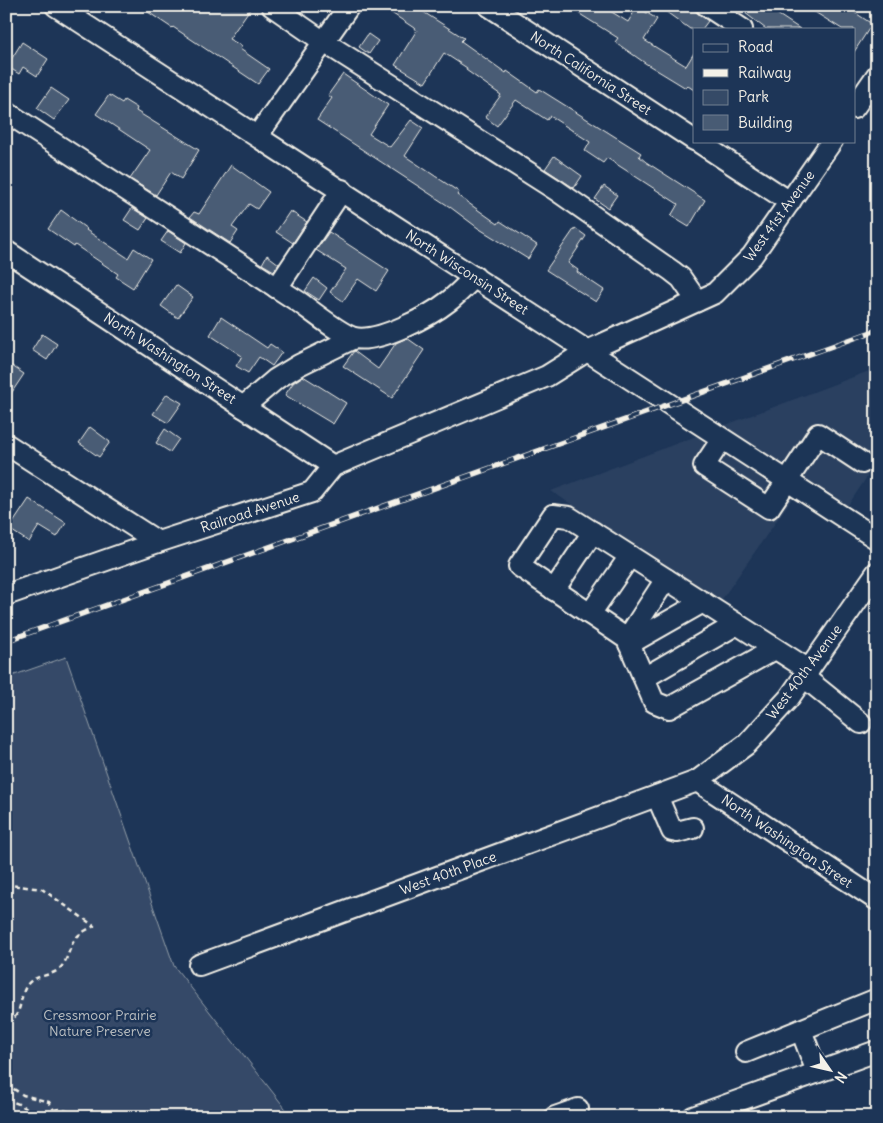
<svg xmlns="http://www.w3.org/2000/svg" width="883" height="1123" viewBox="0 0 883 1123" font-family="Delius,sans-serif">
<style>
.built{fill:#2a4060}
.green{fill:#354a67;stroke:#949ea8}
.building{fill:#485b74;stroke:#f4f1e8}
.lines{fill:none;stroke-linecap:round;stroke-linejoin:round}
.minor-casing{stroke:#f4f1e8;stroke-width:24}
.path{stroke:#f4f1e8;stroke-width:2.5;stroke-dasharray:5 4;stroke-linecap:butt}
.minor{stroke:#1d3557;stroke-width:20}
.rail-casing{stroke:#f4f1e8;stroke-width:5.5}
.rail{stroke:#1d3557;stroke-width:4;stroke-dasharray:11;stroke-linecap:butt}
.labels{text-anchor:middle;stroke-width:5;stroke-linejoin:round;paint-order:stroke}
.street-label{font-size:14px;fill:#f4f1e8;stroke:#1d3557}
.park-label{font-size:14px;fill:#bbbfc1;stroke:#1d3557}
</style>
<rect width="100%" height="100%" fill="#1d3557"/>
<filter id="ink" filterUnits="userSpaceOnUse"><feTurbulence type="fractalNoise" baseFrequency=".02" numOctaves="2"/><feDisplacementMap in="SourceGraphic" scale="10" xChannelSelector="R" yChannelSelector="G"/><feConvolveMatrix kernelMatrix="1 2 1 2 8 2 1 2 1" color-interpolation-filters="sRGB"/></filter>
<g filter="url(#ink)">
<path class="built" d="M877,368V462L843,513L800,487L720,602L551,491Z"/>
<path class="green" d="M66,657L174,966L292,1117H6V678Z"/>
<g class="building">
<path d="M139,6H252L229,39L242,46L240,49L269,69L258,84L173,27L172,28Z"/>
<path d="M381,6H414L464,38L461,41L506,73L507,71L537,92L539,89L641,153L639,156L646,162L705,200L689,227L671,216L678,204L607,158L603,163L585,151L590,142L550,116L547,120L516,100L497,126L485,117L501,95L466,70L467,68L444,53L425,83L395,65L417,30Z"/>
<path d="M567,6H602L628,22L637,7L657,19L644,40L686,66L694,53V90L688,86L686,88L645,63L615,42L618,38Z"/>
<path d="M658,6H688L708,21L702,29H690Z"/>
<path d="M736,6H765L800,29H766Z"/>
<path d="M805,6H845L872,24L854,52V29H842Z"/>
<path d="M368,34L378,41L369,54L359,47Z"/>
<path d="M22,42L48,59L37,76L23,67L19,74L7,66Z"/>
<path d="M343,74L388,105L369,134L390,147L411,120L423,128L405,156L459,192L457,195L498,224L500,221L537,245L528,259L478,228L450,207L317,120L332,98L328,95Z"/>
<path d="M51,88L69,100L54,120L37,108Z"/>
<path d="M109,95L122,103L124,100L137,108L136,111L199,150L181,179L171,172L156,195L130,179L150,150L96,114Z"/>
<path d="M554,156L582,176L574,188L545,169Z"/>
<path d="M231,165L269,192L257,209L249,204L232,227L238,231L230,243L190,217L194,212L199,214Z"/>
<path d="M604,186L617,195L608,208L595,199Z"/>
<path d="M132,208L148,218L140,230L124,220Z"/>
<path d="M61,210L87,229L86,230L128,258L134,248L151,259L133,288L116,277L118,274L75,245L74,247L48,229Z"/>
<path d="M290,211L307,222L293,243L276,232Z"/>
<path d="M575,228L586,236L568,263L578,270L577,272L604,290L596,302L546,270Z"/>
<path d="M168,231L186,243L180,253L161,241Z"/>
<path d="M329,232L389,271L376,291L358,279L343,301L330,292L346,269L316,250Z"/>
<path d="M267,255L279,264L274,271L262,264Z"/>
<path d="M314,278L327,288L319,300L305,291Z"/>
<path d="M176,285L193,297L178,318L161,306Z"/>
<path d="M221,317L267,348L270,344L282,352L272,366L259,357L248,373L236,366L242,356L210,335Z"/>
<path d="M42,334L57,344L47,360L32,350Z"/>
<path d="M407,338L424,350L392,398L343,366L354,351L378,369L396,343Z"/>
<path d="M6,362L24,374L6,401Z"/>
<path d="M303,376L346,403L333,424L285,395L293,383Z"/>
<path d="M167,394L182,403L168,423L153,414Z"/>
<path d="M90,427L110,442L99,457L79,443Z"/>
<path d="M165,429L179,439L170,452L156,443Z"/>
<path d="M29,499L66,523L57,537L39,526L29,542L9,529Z"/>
</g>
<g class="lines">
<g class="minor-casing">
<g id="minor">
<path d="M56,6C331,182 602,363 877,539"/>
<path d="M272,6L324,42L556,190L672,271L681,278L697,301"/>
<path d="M489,6L694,140"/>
<path d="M707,6L742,29"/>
<path d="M854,108L877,75"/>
<path d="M6,112L299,302C313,312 340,334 354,338C379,343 430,316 449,301C458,294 466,285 475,277"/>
<path d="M258,135L349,6"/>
<path d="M697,141L790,202"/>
<path d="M6,251L333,466"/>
<path d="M277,288L342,190"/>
<path d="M243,407L276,379L299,365L354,338"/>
<path d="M722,439L704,466L769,508L818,434L862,463"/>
<path d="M6,444L158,542"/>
<path d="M554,590L593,532"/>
<path d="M6,595L158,542L312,492L333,466L547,376L587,351L715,293L752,256L832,141"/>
<path d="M590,614L630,556"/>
<path d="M627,639L666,579"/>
<path d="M629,644L703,602"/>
<path d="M775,649L669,708L654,702L627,639L519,566L553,515L569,517L809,670"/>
<path d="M804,677L861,723"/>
<path d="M644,678L737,624"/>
<path d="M697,781L877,900"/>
<path d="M657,796L672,831L677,832L693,828"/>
<path d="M199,965L697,781L747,744L789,698L877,572"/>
<path d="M801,1030L817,1072"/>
<path d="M746,1052L877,999"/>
<path d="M555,1117L578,1109"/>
<path d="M693,1117L877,1051"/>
</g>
</g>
<g class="path">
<path d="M6,882L10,885L42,889L94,926C89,929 81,932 77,937C68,946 69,962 58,970C48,977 34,975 27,985C19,997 23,1010 12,1020L6,1021"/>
<path d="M6,1084L23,1095L49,1102L54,1110"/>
<path d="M6,1099L21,1105L38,1117"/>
<path d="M50,1117L54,1110L59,1109L90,1117"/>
</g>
<use href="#minor" class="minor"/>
<g class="rail-casing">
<path id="rail" d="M6,641L877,330"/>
</g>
<use href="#rail" class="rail"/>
</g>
</g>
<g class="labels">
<g class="street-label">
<text transform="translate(591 73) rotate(33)" y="5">North California Street</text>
<text transform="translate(779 216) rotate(-54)" y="5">West 41st Avenue</text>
<text transform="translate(467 272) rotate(33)" y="5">North Wisconsin Street</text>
<text transform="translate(170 358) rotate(33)" y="5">North Washington Street</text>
<text transform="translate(250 512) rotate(-18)" y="5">Railroad Avenue</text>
<text transform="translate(804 672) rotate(-53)" y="5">West 40th Avenue</text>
<text transform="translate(787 841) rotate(34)" y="5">North Washington Street</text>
<text transform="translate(448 873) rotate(-20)" y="5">West 40th Place</text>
</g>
<g class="park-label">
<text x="100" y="1020">Cressmoor Prairie<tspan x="100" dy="16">Nature Preserve</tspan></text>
</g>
</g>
<rect width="883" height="1123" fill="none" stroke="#1d3557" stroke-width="25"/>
<rect x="12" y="12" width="858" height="1098" fill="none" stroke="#f4f1e8" stroke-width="2" filter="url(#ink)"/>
<rect x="693" y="28" width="162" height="115" fill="#1d3557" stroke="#738091"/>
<rect x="703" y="44" width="25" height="8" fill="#1d3557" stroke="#738091"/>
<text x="738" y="52" font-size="15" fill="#f4f1e8">Road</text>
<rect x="703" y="69" width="25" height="8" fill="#f4f1e8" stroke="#738091"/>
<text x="738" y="78" font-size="15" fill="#f4f1e8">Railway</text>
<rect x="703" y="90" width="25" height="15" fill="#354a67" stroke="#738091"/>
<text x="738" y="102" font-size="15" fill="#f4f1e8">Park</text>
<rect x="703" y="115" width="25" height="15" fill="#485b74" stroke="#738091"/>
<text x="738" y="128" font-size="15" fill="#f4f1e8">Building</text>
<g transform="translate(830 1070) rotate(124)" stroke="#1d3557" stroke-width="4" paint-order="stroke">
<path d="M0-4L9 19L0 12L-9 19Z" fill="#f4f1e8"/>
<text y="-8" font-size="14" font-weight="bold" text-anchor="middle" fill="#f4f1e8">N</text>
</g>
</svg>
